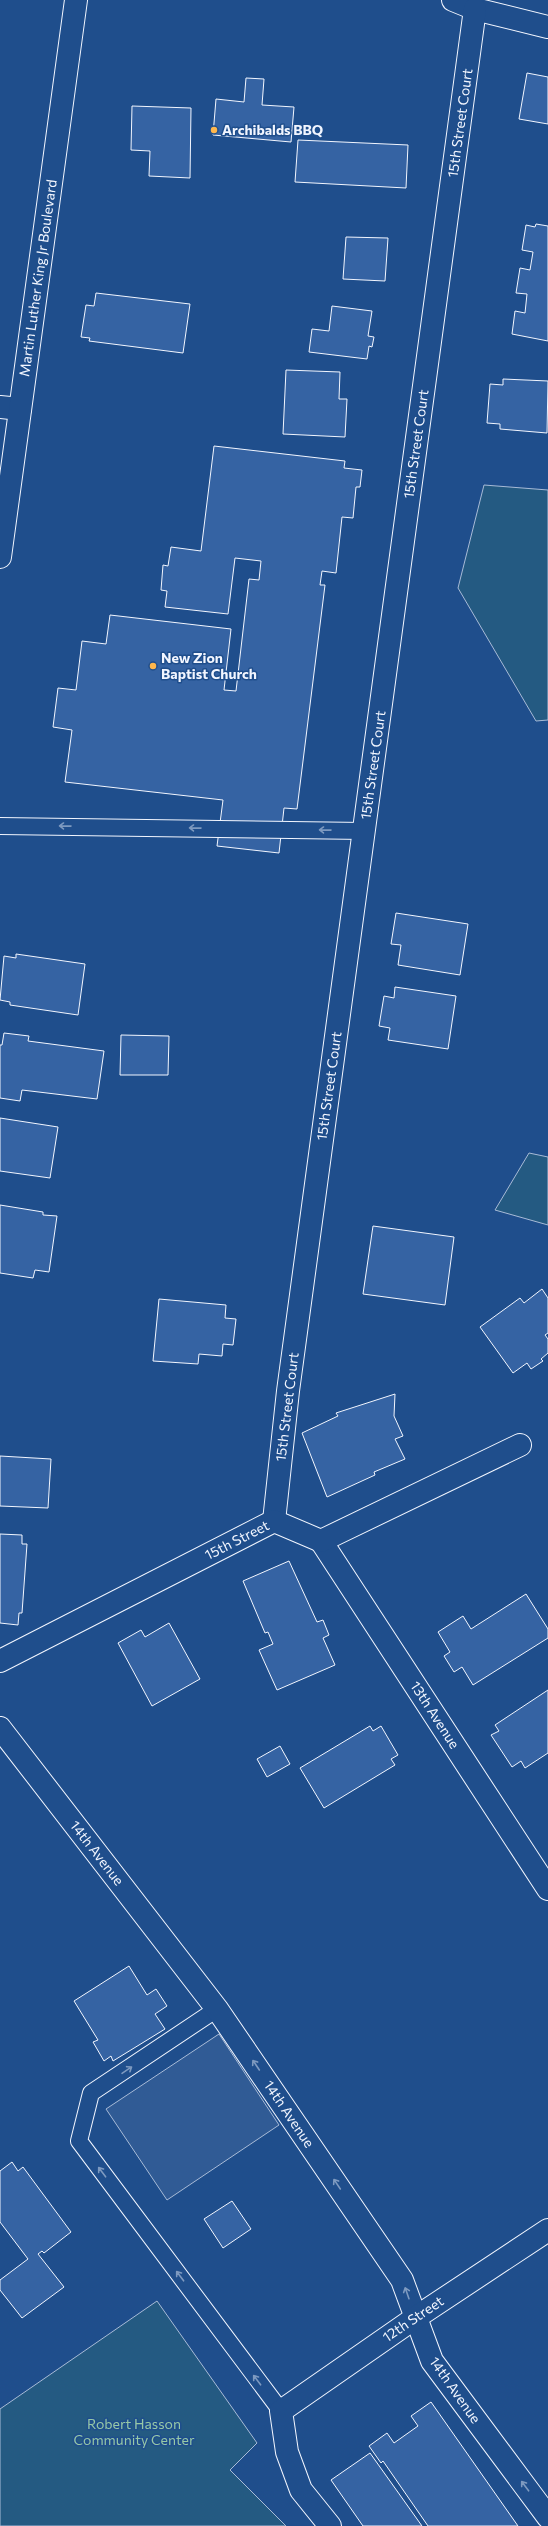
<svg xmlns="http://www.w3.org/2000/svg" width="548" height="2526" viewBox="0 0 548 2526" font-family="Commissioner,sans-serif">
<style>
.green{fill:#245a82;stroke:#a8bbd7}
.parking{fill:#305b95;stroke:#a8bbd7}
.building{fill:#3563a3;stroke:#f2f6ff}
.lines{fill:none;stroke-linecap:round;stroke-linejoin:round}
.service-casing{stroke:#f2f6ff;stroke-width:18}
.minor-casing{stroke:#f2f6ff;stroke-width:24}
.secondary-casing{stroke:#f2f6ff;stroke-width:24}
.service{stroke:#1f4e8c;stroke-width:16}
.minor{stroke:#1f4e8c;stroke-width:22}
.secondary{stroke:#1f4e8c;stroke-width:22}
.oneway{stroke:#7e9ac0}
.poi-dot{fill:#ffb74d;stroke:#1f4e8c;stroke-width:1.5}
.labels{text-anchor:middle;stroke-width:3;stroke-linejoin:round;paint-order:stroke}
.street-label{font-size:14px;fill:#f2f6ff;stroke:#1f4e8c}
.poi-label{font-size:14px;font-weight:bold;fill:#f2f6ff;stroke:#1f4e8c;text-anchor:start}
.park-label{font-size:14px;fill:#97c8a6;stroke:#1f4e8c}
</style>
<rect width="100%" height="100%" fill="#1f4e8c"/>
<g class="green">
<path d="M484,485L548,490V720L536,721L458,588Z"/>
<path d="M529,1153L548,1157V1225L495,1210Z"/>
<path d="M157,2301L257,2443L230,2470L286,2526H0V2409Z"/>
</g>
<path class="parking" d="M219,2034L279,2125L167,2200L106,2109Z"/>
<g class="building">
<path d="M527,73L548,77V124L519,119Z"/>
<path d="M246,78L264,79L262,105L294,107L291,142L213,135L216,99L244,102Z"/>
<path d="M132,106L191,108L190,178L149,176L150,151L131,150Z"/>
<path d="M298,140L408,145L406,188L295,182Z"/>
<path d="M536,224L548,226V341L512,334L515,311L525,313L527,294L516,293L520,268L530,270L533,252L522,250L526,225L535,227Z"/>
<path d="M346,237L388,238L385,281L343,279Z"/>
<path d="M96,293L190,304L183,353L89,341L90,338L81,337L86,305L94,306Z"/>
<path d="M332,306L372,311L368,336L374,337L372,347L369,346L367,359L309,352L312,329L329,331Z"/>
<path d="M286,370L340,372L339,399H347L345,437L283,434Z"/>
<path d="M503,379L548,381L547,433L500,429V424L487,423L490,384L503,385Z"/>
<path d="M214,446L345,461L344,468L362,470L360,487H356L353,518L342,517L336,573L322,571L320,585H325L297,809L284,808L279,853L217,846L223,800L65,782L72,730L53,727L58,688L76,690L82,641L106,644L110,615L231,629L224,690L236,691L249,579L259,580L261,561L235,558L228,614L165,607L167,591L161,590L163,565L168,566L171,547L201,551Z"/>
<path d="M396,913L468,924L460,975L398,965L401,945L391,944Z"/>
<path d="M16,954L85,964L78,1015L10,1005V1002L0,1000L4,956L16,958Z"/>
<path d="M395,987L456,996L448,1049L388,1040L390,1028L379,1026L384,996L394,998Z"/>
<path d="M4,1033L29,1036L28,1041L104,1051L97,1099L22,1090L20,1101L0,1098V1045H2Z"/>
<path d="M121,1035L169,1036L168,1075H120Z"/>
<path d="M0,1118L58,1127L50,1178L0,1171Z"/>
<path d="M0,1205L43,1212V1215L57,1216L49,1272L35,1270L33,1278L0,1273Z"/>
<path d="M373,1226L454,1237L445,1305L363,1294Z"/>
<path d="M542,1289L548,1298V1333L545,1335L548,1339V1353L541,1359L543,1361L531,1369L527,1363L513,1373L480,1327L520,1298L524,1303Z"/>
<path d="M159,1299L226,1305L225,1318L236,1319L233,1345L223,1344L222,1356L199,1354L198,1364L153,1361Z"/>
<path d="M395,1394L394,1416L403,1436L395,1439L405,1459L374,1472L375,1475L327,1497L302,1433L338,1416L336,1413Z"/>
<path d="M0,1456L51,1459L48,1508L0,1506Z"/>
<path d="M0,1534L22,1535V1544H27L22,1613H19L18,1625L0,1623Z"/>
<path d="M289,1561L317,1622L323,1620L329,1635L323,1638L335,1665L277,1690L259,1650L273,1644L268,1632L265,1633L243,1581Z"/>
<path d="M526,1594L548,1629V1638L473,1685L462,1667L454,1672L444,1656L450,1652L438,1632L463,1616L471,1629Z"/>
<path d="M169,1623L200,1679L152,1706L118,1643L141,1630L145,1637Z"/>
<path d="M548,1690V1753L525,1768L521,1761L512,1767L491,1735L499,1731L495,1725Z"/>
<path d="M370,1726L373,1731L381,1726L398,1755L391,1759L395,1765L324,1808L300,1768Z"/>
<path d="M280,1746L290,1764L267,1777L257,1759Z"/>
<path d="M129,1966L147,1995L156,1989L167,2006L155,2014L165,2029L113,2061L111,2056L104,2061L93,2042L98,2040L74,2001Z"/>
<path d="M12,2162L18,2171L23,2167L71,2232L44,2253L42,2251L38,2254L64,2287L22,2318L0,2290V2280L28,2259L0,2222V2171Z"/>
<path d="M232,2201L251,2229L223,2248L204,2219Z"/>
<path d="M431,2402L518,2526H428L383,2461L381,2463L369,2446L387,2433L394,2443L418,2426L411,2416Z"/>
<path d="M370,2453L422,2526H363L331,2480Z"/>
</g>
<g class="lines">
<g class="service-casing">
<g id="service">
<path d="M0,826L364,831"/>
<path d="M217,2009L91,2093L79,2141L281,2411"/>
</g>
</g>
<g class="minor-casing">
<g id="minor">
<path d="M453,0L475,9L548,27"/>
<path d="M0,407L20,409"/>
<path d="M274,1521L288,1391L475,9"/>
<path d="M321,1541L548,1889"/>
<path d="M0,1661L274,1521L321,1541L520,1445"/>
<path d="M0,1728L217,2009L402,2280L432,2361L548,2517"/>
<path d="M330,2526L301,2490L287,2452L281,2411L415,2318L548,2230"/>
</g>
</g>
<g class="secondary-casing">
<path id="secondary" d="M0,557L76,0"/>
</g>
<use href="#service" class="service"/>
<use href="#minor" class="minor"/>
<use href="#secondary" class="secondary"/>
</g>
<defs><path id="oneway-shaft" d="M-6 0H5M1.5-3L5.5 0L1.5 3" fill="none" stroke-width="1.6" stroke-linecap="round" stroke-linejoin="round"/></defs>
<g class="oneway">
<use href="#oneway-shaft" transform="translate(65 826) rotate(-179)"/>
<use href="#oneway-shaft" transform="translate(195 828) rotate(-179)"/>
<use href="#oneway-shaft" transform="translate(325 830) rotate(-179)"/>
<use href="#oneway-shaft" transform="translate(256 2065) rotate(-124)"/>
<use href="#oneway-shaft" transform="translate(127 2070) rotate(-34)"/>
<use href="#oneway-shaft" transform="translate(102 2172) rotate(-127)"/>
<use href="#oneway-shaft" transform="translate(337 2184) rotate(-124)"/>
<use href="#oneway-shaft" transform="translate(180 2276) rotate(-127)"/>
<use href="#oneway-shaft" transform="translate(407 2293) rotate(-109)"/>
<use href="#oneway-shaft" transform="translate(257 2380) rotate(-127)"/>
<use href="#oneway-shaft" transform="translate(525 2486) rotate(-127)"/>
</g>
<g class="poi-dot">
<circle cx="214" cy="130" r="4"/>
<circle cx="153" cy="666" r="4"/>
</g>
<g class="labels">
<g class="street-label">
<text transform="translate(460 123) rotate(-82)" y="5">15th Street Court</text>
<text transform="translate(38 278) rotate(-82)" y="5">Martin Luther King Jr Boulevard</text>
<text transform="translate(416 444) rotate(-82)" y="5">15th Street Court</text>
<text transform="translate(373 765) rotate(-82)" y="5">15th Street Court</text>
<text transform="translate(329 1086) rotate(-82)" y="5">15th Street Court</text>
<text transform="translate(287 1407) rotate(-83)" y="5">15th Street Court</text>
<text transform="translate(237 1540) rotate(-27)" y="5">15th Street</text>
<text transform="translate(435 1715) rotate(57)" y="5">13th Avenue</text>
<text transform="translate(97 1853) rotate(52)" y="5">14th Avenue</text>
<text transform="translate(289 2114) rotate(56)" y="5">14th Avenue</text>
<text transform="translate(413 2319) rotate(-34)" y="5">12th Street</text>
<text transform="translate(455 2390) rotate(55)" y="5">14th Avenue</text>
</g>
<g class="poi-label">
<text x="222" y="135">Archibalds BBQ</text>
<text x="161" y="663">New Zion<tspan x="161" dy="16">Baptist Church</tspan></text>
</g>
<g class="park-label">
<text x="134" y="2429">Robert Hasson<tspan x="134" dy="16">Community Center</tspan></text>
</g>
</g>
</svg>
